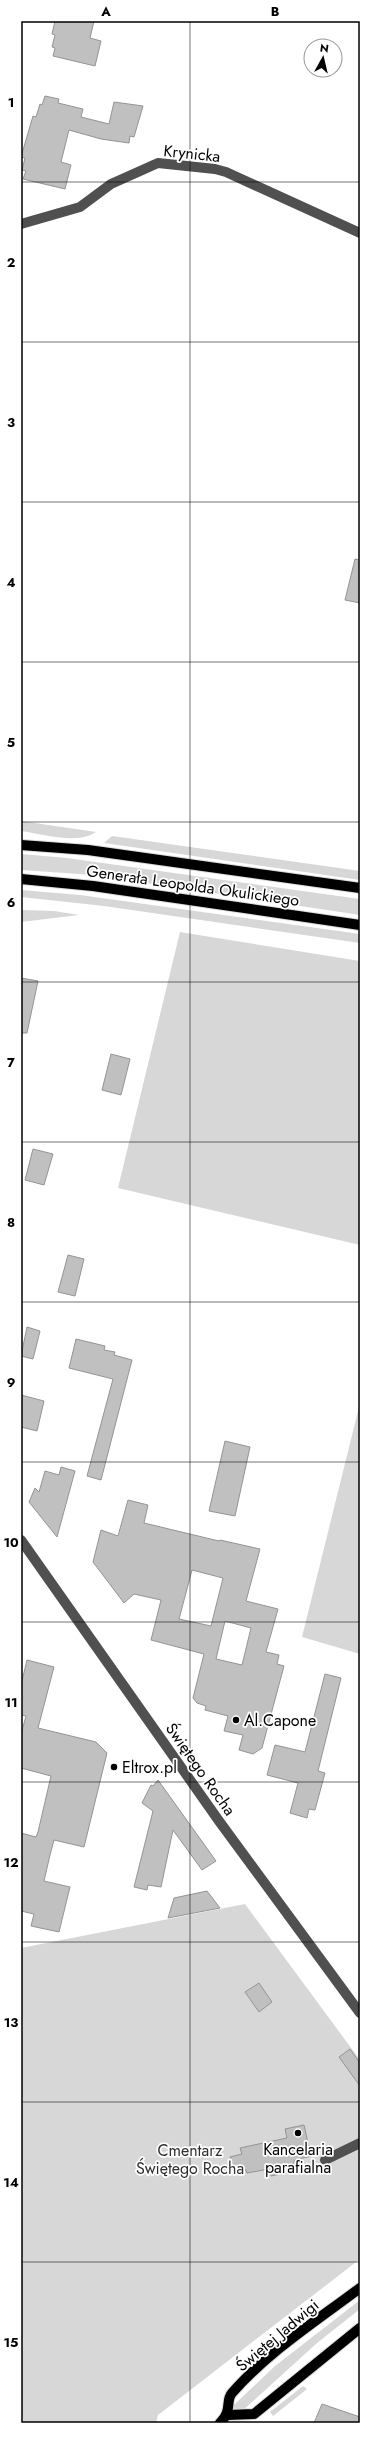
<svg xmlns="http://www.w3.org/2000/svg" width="381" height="2444" viewBox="0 0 381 2444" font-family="Jost,sans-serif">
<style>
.green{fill:#d7d7d7}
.building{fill:#c0c0c0;stroke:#949494;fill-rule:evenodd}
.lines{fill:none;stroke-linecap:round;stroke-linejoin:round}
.major-casing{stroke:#dbdbdb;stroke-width:12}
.minor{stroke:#505050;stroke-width:10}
.major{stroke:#000;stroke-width:10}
.grid{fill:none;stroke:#000;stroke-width:1;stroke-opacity:0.55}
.poi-dot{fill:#000;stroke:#fff;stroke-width:1.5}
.labels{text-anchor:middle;stroke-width:3.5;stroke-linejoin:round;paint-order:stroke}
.street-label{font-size:16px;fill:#000;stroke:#fff}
.poi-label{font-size:16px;fill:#000;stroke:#fff;text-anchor:start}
.park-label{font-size:16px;fill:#2e2e2e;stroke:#fff}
.neatline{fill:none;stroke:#000;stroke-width:1.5}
.grid-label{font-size:13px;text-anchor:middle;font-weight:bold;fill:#000}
</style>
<rect width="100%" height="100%" fill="#fff"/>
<g class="green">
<path d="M21,821L96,832C77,845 43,834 21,831Z"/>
<path d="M112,836L360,871V880L104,843Z"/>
<path d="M21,854L67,858L360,899V915L93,875L21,870Z"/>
<path d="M21,890L80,895L360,934V943L104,906L21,897Z"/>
<path d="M21,910L54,911L79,915L21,922Z"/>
<path d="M180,932L360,961V1245L118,1188Z"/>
<path d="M360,1403V1654L302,1637Z"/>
<path d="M245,1904L360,2060V2259L158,2415L156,2423H21V1948Z"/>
<path d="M360,2300V2309L317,2343L241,2412H233L234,2405L275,2366Z"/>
<path d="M303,2386L307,2389L273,2416L270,2412Z"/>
</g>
<g class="building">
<path d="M55,21H94L90,38L101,41L95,66L53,56L55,48L52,47L55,35L52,34Z"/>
<path d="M45,96L59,99L58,103L83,109L81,117L109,124L114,102L143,106L134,137L130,136L129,143L101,139L69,130L61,162L71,165L65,189L23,179L26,171L22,170L25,158L21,157L33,116L36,117L40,104L42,105Z"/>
<path d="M355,559L360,560V603L345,600Z"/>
<path d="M21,978L38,981L27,1033H21Z"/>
<path d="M111,1054L130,1059L121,1095L102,1090Z"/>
<path d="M33,1149L53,1154L44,1185L25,1180Z"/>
<path d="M68,1255L84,1259L75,1296L58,1292Z"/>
<path d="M27,1327L40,1331L33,1359L21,1356Z"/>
<path d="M76,1339L105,1346L104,1350L115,1352L114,1355L132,1360L101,1480L87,1476L113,1379L69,1368Z"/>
<path d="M21,1395L44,1401L37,1431L21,1427Z"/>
<path d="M225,1441L250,1447L235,1516L209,1511Z"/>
<path d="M61,1467L75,1471L57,1537L29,1502L35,1488L39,1492L45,1471L59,1475Z"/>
<path d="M128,1500L148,1505L144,1523L219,1541L220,1540L260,1549L246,1601L278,1609L266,1652L279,1655L277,1664L284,1666L262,1748L253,1754L239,1750L243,1735L224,1731L228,1716L205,1710L206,1706L197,1703L193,1698L204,1654L151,1640L161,1600L134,1594L124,1603L93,1562L101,1530L118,1536ZM192,1570L223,1578L211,1626L179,1619ZM225,1621L251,1628L242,1665L216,1659Z"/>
<path d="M27,1660L54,1667L38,1728L96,1742L107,1753L84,1847L54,1840L50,1855L44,1881L70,1887L59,1932L31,1926L34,1914L21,1911V1833L36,1837L38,1832L51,1776L21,1768V1734L26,1716L21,1715V1685Z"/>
<path d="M325,1674L341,1678L318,1771L325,1773L315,1810L309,1809L307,1818L290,1813L298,1783L267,1775L275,1745L305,1752Z"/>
<path d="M158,1780L216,1861L202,1870L173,1830L161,1887L148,1885L147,1890L134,1887L153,1811L142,1803L151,1785L153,1786Z"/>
<path d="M207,1891L220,1908L168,1918L174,1898Z"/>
<path d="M259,1983L272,2002L259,2012L245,1992Z"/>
<path d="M350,2049L360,2063V2086L339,2057Z"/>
<path d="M304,2125L311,2156L295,2160L293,2164L284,2166L286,2173L271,2176L269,2169L247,2173L246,2170L234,2172L230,2157L242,2154L240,2148L287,2138L285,2129Z"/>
<path d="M322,2404L360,2417V2423H314Z"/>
</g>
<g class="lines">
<g class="major-casing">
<g id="major">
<path d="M21,845L88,850L360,888"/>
<path d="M21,879L93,886L360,925"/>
<path d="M228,2415L254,2414L360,2328"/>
<path d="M220,2423C233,2410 225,2401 232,2393C268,2352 316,2321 360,2288"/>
</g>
</g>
<g class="minor">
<path d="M21,224L80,207L111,184L158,163L215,169L226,172L360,233"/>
<path d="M21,1540L219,1821L360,2013"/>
<path d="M325,2160L360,2143"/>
</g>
<use href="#major" class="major"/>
</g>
<path class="grid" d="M190,21V2423M21,182H360M21,342H360M21,502H360M21,662H360M21,822H360M21,982H360M21,1142H360M21,1302H360M21,1462H360M21,1622H360M21,1782H360M21,1942H360M21,2102H360M21,2262H360"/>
<g class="poi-dot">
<circle cx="236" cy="1720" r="4"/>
<circle cx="114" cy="1767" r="4"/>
<circle cx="298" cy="2133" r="4"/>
</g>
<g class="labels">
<g class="street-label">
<text transform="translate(192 153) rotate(6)" y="6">Krynicka</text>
<text transform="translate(193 885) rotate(8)" y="6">Generała Leopolda Okulickiego</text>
<text transform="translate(201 1769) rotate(55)" y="6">Świętego Rocha</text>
<text transform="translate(277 2335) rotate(-40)" y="6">Świętej Jadwigi</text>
</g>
<g class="poi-label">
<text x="244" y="1726">Al.Capone</text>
<text x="122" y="1773">Eltrox.pl</text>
<text x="298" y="2155" text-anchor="middle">Kancelaria<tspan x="298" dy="18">parafialna</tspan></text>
</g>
<g class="park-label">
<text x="190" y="2156">Cmentarz<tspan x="190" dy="18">Świętego Rocha</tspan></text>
</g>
</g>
<rect width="381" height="2444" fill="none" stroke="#ffffff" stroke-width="44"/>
<g transform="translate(323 58) rotate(8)"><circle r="19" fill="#ffffff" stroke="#999999"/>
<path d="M0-3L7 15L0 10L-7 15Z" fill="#000000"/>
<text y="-6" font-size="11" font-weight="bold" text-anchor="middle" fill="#000000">N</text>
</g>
<rect x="22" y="22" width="337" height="2400" class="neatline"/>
<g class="grid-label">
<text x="106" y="16">A</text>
<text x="275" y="16">B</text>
<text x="11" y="107">1</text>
<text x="11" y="267">2</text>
<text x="11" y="427">3</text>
<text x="11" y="587">4</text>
<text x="11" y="747">5</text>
<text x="11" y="907">6</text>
<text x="11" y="1067">7</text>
<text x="11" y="1227">8</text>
<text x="11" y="1387">9</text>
<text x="11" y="1547">10</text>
<text x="11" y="1707">11</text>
<text x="11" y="1867">12</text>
<text x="11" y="2027">13</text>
<text x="11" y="2187">14</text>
<text x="11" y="2347">15</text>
</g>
</svg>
